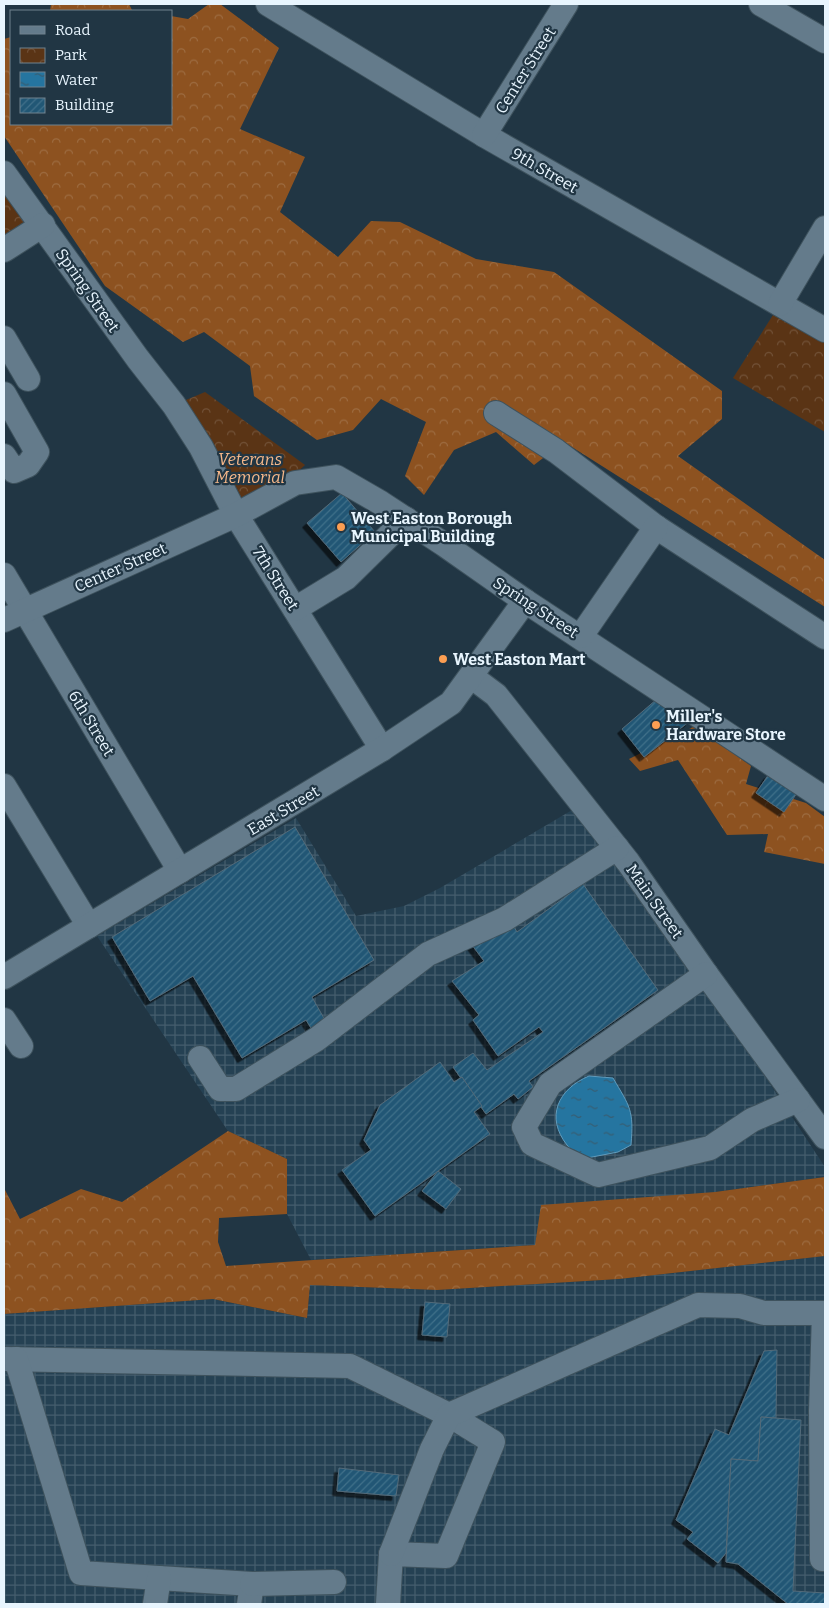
<svg xmlns="http://www.w3.org/2000/svg" width="829" height="1608" viewBox="0 0 829 1608" font-family="Bitter,serif">
<style>
.industrial{fill:url(#industrial-grid)}
.forest{fill:url(#forest-crowns)}
.park{fill:url(#park-crowns)}
.water{fill:url(#water-ripples);stroke:#609bbc}
.building{fill:url(#building-hatch);stroke:#536a79;filter:url(#shadow)}
.lines{fill:none;stroke-linecap:round;stroke-linejoin:round}
.minor-casing{stroke:#3e525d;stroke-width:26}
.minor{stroke:#647b8b;stroke-width:24}
.poi-dot{fill:#fc9e52;stroke:#213644;stroke-width:2}
.labels{text-anchor:middle;stroke-width:4.5;stroke-linejoin:round;paint-order:stroke}
.street-label{font-size:16px;fill:#e8f5fe;stroke:#213644}
.park-label{font-size:16px;font-style:italic;fill:#f6b88a;stroke:#213644}
.poi-label{font-size:16px;font-weight:bold;fill:#e8f5fe;stroke:#213644;text-anchor:start}
</style>
<defs>
<pattern id="industrial-grid" width="8" height="8" patternUnits="userSpaceOnUse" patternTransform="scale(1.25)"><rect width="8" height="8" fill="#254153"/><path d="M0 4h8M4 0v8" fill="none" stroke="#455d6d"/></pattern>
<pattern id="forest-crowns" width="20" height="18" patternUnits="userSpaceOnUse" patternTransform="scale(1.25)"><rect width="20" height="18" fill="#8d5220"/><path d="M2 6a3 3 0 1 1 6 0M12 15a3 3 0 1 1 6 0" fill="none" stroke="#9d6c41"/></pattern>
<pattern id="park-crowns" width="20" height="18" patternUnits="userSpaceOnUse" patternTransform="scale(1.25)"><rect width="20" height="18" fill="#5a3415"/><path d="M2 6a3 3 0 1 1 6 0M12 15a3 3 0 1 1 6 0" fill="none" stroke="#725238"/></pattern>
<pattern id="water-ripples" width="26" height="14" patternUnits="userSpaceOnUse" patternTransform="scale(1.25)"><rect width="26" height="14" fill="#2575a0"/><path d="M2 4q2-2 4 0t4 0M15 11q2-2 4 0t4 0" fill="none" stroke="#375d72"/></pattern>
<pattern id="building-hatch" width="6" height="6" patternUnits="userSpaceOnUse" patternTransform="scale(1.25)"><rect width="6" height="6" fill="#215775"/><path d="M-1 1l2-2M0 6l6-6M5 7l2-2" fill="none" stroke="#41708a"/></pattern>
<filter id="shadow"><feDropShadow dx="-4.5" dy="4.5" stdDeviation="0" flood-color="#0009"/></filter>
</defs>
<rect width="100%" height="100%" fill="#213644"/>
<g class="industrial">
<path d="M584,803L825,1167V1177L715,1192L535,1245L311,1260L287,1214V1159L228,1131L97,936L296,818L356,916L404,906L440,888Z"/>
<path d="M825,1256V1604H4V1314L213,1299L307,1318L310,1285L437,1290L619,1279Z"/>
</g>
<g class="forest">
<path d="M51,4H129L132,10L140,11H50Z"/>
<path d="M209,4H220L279,48L240,129L305,157L280,212L338,257L371,221L400,222L476,259L554,272L722,391V419L678,456L825,560V607L564,442L534,465L496,432L454,450L424,495L405,476L426,422L381,399L353,430L317,440L254,396L250,366L204,332L183,342L105,286L4,136V39L11,37V124H171V16L188,19Z"/>
<path d="M695,726L751,766L746,784L806,803L825,817V864L764,852L768,834L727,835L678,760L640,771L629,759Z"/>
<path d="M228,1131L287,1159V1214L219,1218L218,1242L226,1266L535,1245L541,1205L715,1192L825,1177V1256L619,1279L437,1290L310,1285L307,1318L213,1299L4,1314V1188L20,1219L81,1189L122,1202Z"/>
</g>
<g class="park">
<path d="M4,177L43,225L4,249Z"/>
<path d="M780,304L825,330V432L733,378Z"/>
<path d="M205,392L305,465L273,495L236,515L174,405Z"/>
</g>
<path class="water" d="M589,1076L613,1078C630,1107 634,1110 631,1145L618,1152L587,1158C581,1155 571,1151 567,1145C545,1117 558,1089 589,1076Z"/>
<g class="building">
<path d="M342,493L375,532L341,562L307,523Z"/>
<path d="M657,699L690,721L644,757L622,729Z"/>
<path d="M769,774L797,793L784,812L756,793Z"/>
<path d="M295,827L374,960L312,997L325,1020L311,1028L306,1020L242,1058L193,976L150,1001L112,937Z"/>
<path d="M583,884L658,990L529,1081L533,1087L518,1099L514,1094L486,1114L453,1067L473,1053L487,1070L543,1032L539,1027L498,1056L473,1020L479,1015L452,981L484,961L472,945L514,927L517,932Z"/>
<path d="M440,1062L454,1082L462,1077L482,1106L474,1112L490,1134L375,1216L342,1170L371,1150L364,1140L380,1105Z"/>
<path d="M438,1171L461,1189L446,1209L422,1191Z"/>
<path d="M425,1302L450,1304L447,1337L422,1335Z"/>
<path d="M777,1350L776,1418L761,1417L758,1461L731,1459L726,1553L718,1563L687,1539L693,1532L676,1520L715,1429L729,1435L764,1351Z"/>
<path d="M761,1417L801,1420L793,1591L825,1593V1604H788L738,1564L726,1562L731,1459L758,1461Z"/>
<path d="M339,1468L399,1475L396,1496L337,1491Z"/>
</g>
<g class="lines">
<g class="minor-casing">
<g id="minor">
<path d="M268,4L484,135L825,330"/>
<path d="M761,4L825,41"/>
<path d="M484,135L566,4"/>
<path d="M4,173L138,359L174,405L201,447L236,515L382,749"/>
<path d="M4,250L43,225"/>
<path d="M780,304L825,228"/>
<path d="M4,338L28,379"/>
<path d="M4,394L37,452L28,465L14,471L4,456"/>
<path d="M496,413L556,451L656,527L825,637"/>
<path d="M4,575L180,871"/>
<path d="M295,609L346,578L406,519"/>
<path d="M4,620L236,515L295,483L336,477L381,503L445,545L525,601L825,799"/>
<path d="M581,636L656,527"/>
<path d="M472,677L496,695L628,862L706,974L825,1137"/>
<path d="M4,786L89,926"/>
<path d="M706,974L550,1084L524,1127L532,1144L598,1175L710,1148L752,1120L798,1100"/>
<path d="M4,977L382,749L451,703L525,601"/>
<path d="M4,1020L21,1046"/>
<path d="M200,1058L220,1089H236L317,1039L428,954L505,919L617,848"/>
<path d="M824,1313L821,1411L822,1559H825"/>
<path d="M4,1359L350,1366L449,1415L493,1442L446,1556L391,1554L388,1604"/>
<path d="M16,1359L81,1573L252,1584L249,1604"/>
<path d="M391,1554L432,1449L449,1415L698,1305L740,1306L764,1313H825"/>
<path d="M252,1584L334,1582"/>
<path d="M155,1604L159,1578"/>
</g>
</g>
<use href="#minor" class="minor"/>
</g>
<g class="poi-dot">
<circle cx="341" cy="527" r="5"/>
<circle cx="443" cy="659" r="5"/>
<circle cx="656" cy="725" r="5"/>
</g>
<g class="labels">
<g class="street-label">
<text transform="translate(525 70) rotate(-58)" y="6">Center Street</text>
<text transform="translate(545 170) rotate(30)" y="6">9th Street</text>
<text transform="translate(88 290) rotate(55)" y="6">Spring Street</text>
<text transform="translate(120 567) rotate(-24)" y="6">Center Street</text>
<text transform="translate(276 578) rotate(58)" y="6">7th Street</text>
<text transform="translate(536 607) rotate(33)" y="6">Spring Street</text>
<text transform="translate(92 723) rotate(59)" y="6">6th Street</text>
<text transform="translate(283 810) rotate(-31)" y="6">East Street</text>
<text transform="translate(655 901) rotate(55)" y="6">Main Street</text>
</g>
<g class="park-label">
<text x="250" y="465">Veterans<tspan x="250" dy="18">Memorial</tspan></text>
</g>
<g class="poi-label">
<text x="351" y="524">West Easton Borough<tspan x="351" dy="18">Municipal Building</tspan></text>
<text x="453" y="665">West Easton Mart</text>
<text x="666" y="722">Miller's<tspan x="666" dy="18">Hardware Store</tspan></text>
</g>
</g>
<rect width="829" height="1608" fill="none" stroke="#e8f5fe" stroke-width="10"/>
<rect x="10" y="10" width="162" height="115" fill="#213644" stroke="#71828e"/>
<rect x="20" y="26" width="25" height="8" fill="#647b8b" stroke="#71828e"/>
<text x="55" y="35" font-size="15" fill="#e8f5fe">Road</text>
<rect x="20" y="48" width="25" height="15" fill="url(#park-crowns)" stroke="#71828e"/>
<text x="55" y="60" font-size="15" fill="#e8f5fe">Park</text>
<rect x="20" y="72" width="25" height="15" fill="url(#water-ripples)" stroke="#71828e"/>
<text x="55" y="85" font-size="15" fill="#e8f5fe">Water</text>
<rect x="20" y="98" width="25" height="15" fill="url(#building-hatch)" stroke="#71828e"/>
<text x="55" y="110" font-size="15" fill="#e8f5fe">Building</text>
</svg>
